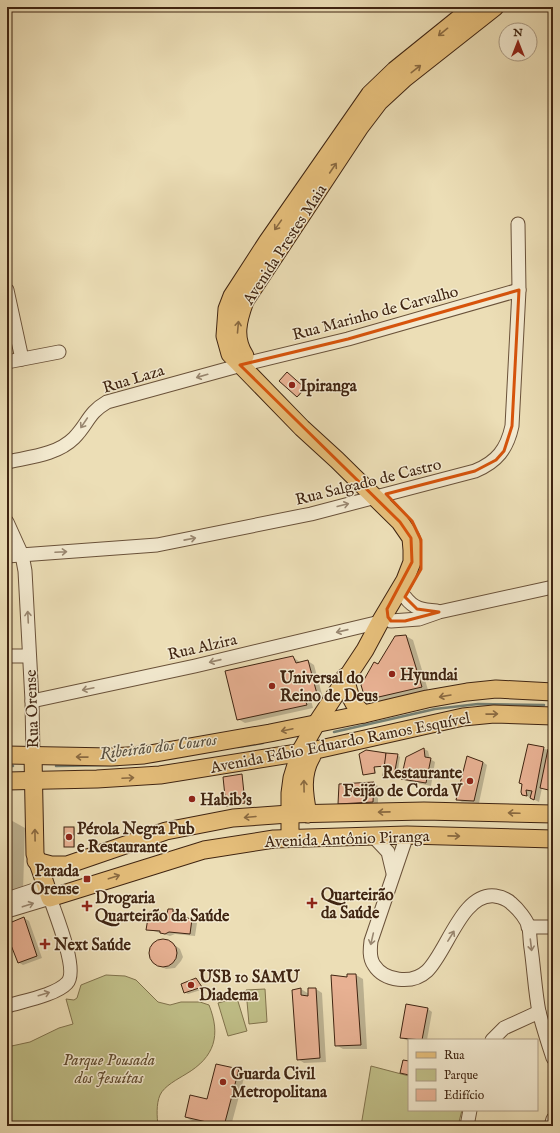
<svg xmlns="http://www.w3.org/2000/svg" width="560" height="1133" viewBox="0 0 560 1133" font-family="'IM FELL English',serif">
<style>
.green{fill:#c0bf88;stroke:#80724c}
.shadow{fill:#0003}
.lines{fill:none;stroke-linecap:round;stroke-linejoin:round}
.stream{stroke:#757f72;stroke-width:2.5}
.building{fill:#e8b193;stroke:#3f2411}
.minor-casing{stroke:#6a523a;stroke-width:15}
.major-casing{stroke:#3f2411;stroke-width:19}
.minor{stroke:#f3ead0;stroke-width:13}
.major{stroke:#e6bf7b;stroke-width:17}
.oneway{stroke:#8a6a41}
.oneway2{stroke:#998770}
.marked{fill:none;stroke:#d7540c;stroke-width:3;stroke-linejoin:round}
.poi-dot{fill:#8f2418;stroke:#f3ead0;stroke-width:1.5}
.labels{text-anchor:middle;stroke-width:3;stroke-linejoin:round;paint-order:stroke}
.street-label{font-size:16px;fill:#3f2411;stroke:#f3ead0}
.poi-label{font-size:16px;font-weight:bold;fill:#3f2411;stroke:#f3ead0;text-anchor:start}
.park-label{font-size:16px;font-style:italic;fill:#5f4b2f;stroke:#f3ead0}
.water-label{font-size:17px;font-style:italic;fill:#5a5141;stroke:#f3ead0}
</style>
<rect width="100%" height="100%" fill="#ecdeb6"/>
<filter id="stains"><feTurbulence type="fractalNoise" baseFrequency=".005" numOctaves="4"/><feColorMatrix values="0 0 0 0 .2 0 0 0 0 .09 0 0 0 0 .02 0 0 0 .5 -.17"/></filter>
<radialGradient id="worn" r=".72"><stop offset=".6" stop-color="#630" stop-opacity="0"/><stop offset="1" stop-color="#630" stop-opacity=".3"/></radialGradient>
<g class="green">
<path d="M106,975L125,976L136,980L158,1002L170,1005L181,1002H200L209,1005C221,1035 215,1057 186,1074C178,1079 164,1086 160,1095C156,1104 157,1117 158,1126H7V1047L30,1042L59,1028L73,1024L66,999L74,1000L77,998L81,985Z"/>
<path d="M265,989L267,1022L249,1024L246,990Z"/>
<path d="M237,998L247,1031L228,1036L218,1003Z"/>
<path d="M371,1066L409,1076V1110H462L458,1126H361Z"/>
</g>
<g class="shadow">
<path d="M288,374L305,389L299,396H298Z"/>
<path d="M406,636L413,640L428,690L377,702L364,694Z"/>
<path d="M293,657L301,663L308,661L314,665L323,698L311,700L313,708L245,723L238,719Z"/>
<path d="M528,745L553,751V792L542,788L539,802L523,794Z"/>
<path d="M424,749L428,751L430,759L435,762L431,786L407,781L402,779Z"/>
<path d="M360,755H397L400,757L397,777L384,776L386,766L375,767L376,774H364Z"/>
<path d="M483,762L487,765L479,803L462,802L457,799Z"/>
<path d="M241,775L246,803L228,806L227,805Z"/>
<path d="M373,783L378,786V804L344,806L340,803Z"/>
<path d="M7,818L25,828L23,891L7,890Z"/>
<path d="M65,828H75V847H66Z"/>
<path d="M173,910L178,913V917L192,920L197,923L195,936L175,934L170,936L147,929Z"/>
<path d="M24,918L29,921L42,958L23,965L18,962L7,932V925Z"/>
<path d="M168,940L180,949L183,957L181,961L175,968L166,969L153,962L150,953V949L156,942Z"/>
<path d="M356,975L363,979L367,1049H343L336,1045L348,978Z"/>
<path d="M196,979L204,989L188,994L185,992Z"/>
<path d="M301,989L309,994L316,989L322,993L326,1062L304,1063L298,1059Z"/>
<path d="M428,1009L432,1012L427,1040L409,1041L401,1038Z"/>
<path d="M238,1070L245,1074L231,1126H213L192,1121L186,1117L208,1100Z"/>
</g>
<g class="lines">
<g class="stream">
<path d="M334,732L435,709L478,704L544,705"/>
<path d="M238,747L263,743"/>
<path d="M7,766H13"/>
<path d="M56,766L118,765"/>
</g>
</g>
<g class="building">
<path d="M287,372L305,388L297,397L279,381Z"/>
<path d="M406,635L422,687L370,699L364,695L361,685L374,662L378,664L395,636Z"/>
<path d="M293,656L296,663L308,660L317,694L304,697L307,705L237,720L225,671Z"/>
<path d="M528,744L544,747L534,800L530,798L532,791L526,790L527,796L522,795L521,792L522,784L519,783Z"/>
<path d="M424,748L425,757L431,758L426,783L401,779L406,757Z"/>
<path d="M548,749L553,750V791L540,788Z"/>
<path d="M366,750L386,753L385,766L374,767L375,773L363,775L359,754Z"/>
<path d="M386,753L398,754L394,776H383Z"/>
<path d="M467,756L483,762L474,801L456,800Z"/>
<path d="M242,774L245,803L226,806L223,777Z"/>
<path d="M374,782L373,802L338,804L339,784Z"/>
<rect x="64" y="827" width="10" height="20"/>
<path d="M168,909H173V915L192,919L190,934L169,932L165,934L160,933V931L146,930L149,912L167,914Z"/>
<path d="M24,917L37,956L18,963L7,935V924Z"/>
<circle cx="163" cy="953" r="14"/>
<path d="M347,974H356L361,1045L335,1046L331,975L347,977Z"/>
<path d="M196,978L202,987L184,993L181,984Z"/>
<path d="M301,988V995L308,996V988H316L320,1058L297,1060L292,990Z"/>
<path d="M406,1004L428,1008L422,1040L400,1038Z"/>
<path d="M403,1060L409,1061V1075L400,1073Z"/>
<path d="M216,1064L239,1069L224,1126L185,1117L190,1095L207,1099Z"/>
</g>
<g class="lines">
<g class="minor-casing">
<g id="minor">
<path d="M7,290L22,359"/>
<path d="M7,362L59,352"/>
<path d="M7,462C29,457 57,455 74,438C88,424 88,413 107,402L249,363L348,339L519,290"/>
<path d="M7,522L22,555L25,571L32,701L33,756"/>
<path d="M7,556L157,545L311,514L475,471C497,462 507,449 512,426L519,290L518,224"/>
<path d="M405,597C414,609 422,610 437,611"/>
<path d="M391,621L419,619L439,612L553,587"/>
<path d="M7,656H29"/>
<path d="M32,701L195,666L380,622"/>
<path d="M407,835L371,941C370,949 369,958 374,965C384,981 412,985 427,971C447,952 462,892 495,896C501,897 507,899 511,903C518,909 526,919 529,927C530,934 530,942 531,948C534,969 535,991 539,1012C543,1027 548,1043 553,1058"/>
<path d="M373,836L388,852L393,873"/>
<path d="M7,899L46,886"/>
<path d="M7,911L50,898C55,913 79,971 67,983C56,995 23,1001 7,1006"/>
<path d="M528,927H553"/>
<path d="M492,1040L504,1028L539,1012"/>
<path d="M467,1126L470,1110"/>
<path d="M551,1126L553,1119"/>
</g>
</g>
<g class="major-casing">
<g id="major">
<path d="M245,356C233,338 238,320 245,301L360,127L379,102L405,78L495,7"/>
<path d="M345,677C349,693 351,704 364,714"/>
<path d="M7,755L111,757L144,755L270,733L364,714L427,699L467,692L496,689L553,692"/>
<path d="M33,756L35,854L50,898L204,850L274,839L407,835L553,839"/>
<path d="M7,781L97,779L160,775L316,750L463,717L494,714L553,716"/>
<path d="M308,814C304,794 301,774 312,756"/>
<path d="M290,837V793L292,778L300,752L316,724L365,650L380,622L405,580L412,562V550L411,538L400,522L337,460L302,428L230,354L225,336L227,309L232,296L267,242L370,94L395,70L473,7"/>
<path d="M36,861L51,865H67L166,831L233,818L289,814L424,811L553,814"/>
</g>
</g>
<use href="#minor" class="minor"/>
<use href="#major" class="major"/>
</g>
<defs><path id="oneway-shaft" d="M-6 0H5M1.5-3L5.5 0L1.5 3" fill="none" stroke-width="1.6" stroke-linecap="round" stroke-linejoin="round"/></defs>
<g class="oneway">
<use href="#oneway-shaft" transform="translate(443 32) rotate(141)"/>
<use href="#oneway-shaft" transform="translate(416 69) rotate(-38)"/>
<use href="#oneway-shaft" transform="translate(333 168) rotate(-56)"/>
<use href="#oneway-shaft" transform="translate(278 225) rotate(125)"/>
<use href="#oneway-shaft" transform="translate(238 327) rotate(-85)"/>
<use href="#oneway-shaft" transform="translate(445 696) rotate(170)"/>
<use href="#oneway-shaft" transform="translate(492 714) rotate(-1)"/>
<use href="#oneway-shaft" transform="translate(287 730) rotate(168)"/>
<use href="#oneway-shaft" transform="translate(82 757) rotate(-179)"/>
<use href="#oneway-shaft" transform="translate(128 778) rotate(-3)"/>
<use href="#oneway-shaft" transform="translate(304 786) rotate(-91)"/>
<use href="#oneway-shaft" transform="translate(384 812) rotate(179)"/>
<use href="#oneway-shaft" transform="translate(514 813) rotate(-178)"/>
<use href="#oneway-shaft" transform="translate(250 817) rotate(175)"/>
<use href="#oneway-shaft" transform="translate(35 835) rotate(-91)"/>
<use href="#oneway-shaft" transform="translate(454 836) rotate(1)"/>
<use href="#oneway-shaft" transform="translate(114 877) rotate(-18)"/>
</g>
<g class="oneway2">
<use href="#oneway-shaft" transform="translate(202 376) rotate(164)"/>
<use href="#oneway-shaft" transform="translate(84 423) rotate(124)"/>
<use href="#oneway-shaft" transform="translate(343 505) rotate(-14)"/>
<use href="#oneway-shaft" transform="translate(190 539) rotate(-11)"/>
<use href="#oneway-shaft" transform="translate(61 552) rotate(-3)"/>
<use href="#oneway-shaft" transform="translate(28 617) rotate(-93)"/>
<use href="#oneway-shaft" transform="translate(342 631) rotate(167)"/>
<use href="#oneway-shaft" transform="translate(215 661) rotate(167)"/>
<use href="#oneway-shaft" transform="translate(88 689) rotate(168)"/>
<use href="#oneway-shaft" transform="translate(28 905) rotate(-18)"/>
<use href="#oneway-shaft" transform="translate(451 936) rotate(-58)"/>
<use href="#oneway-shaft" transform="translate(372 939) rotate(103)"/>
<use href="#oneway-shaft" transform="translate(531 945) rotate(83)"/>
<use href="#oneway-shaft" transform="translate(44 994) rotate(-17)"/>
</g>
<path class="marked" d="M519,290L512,426L504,451L496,460L475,471L386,494L412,521L421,540V569L405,597L417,609L439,612L405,621H391L388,617L387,609L412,562L411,538L400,522L240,365L348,339Z"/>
<g class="poi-dot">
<circle cx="292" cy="385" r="4"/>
<circle cx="392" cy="674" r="4"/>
<circle cx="272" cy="686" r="4"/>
<circle cx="470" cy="781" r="4"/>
<circle cx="192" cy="799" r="4"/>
<circle cx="69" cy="837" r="4"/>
<rect x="83" y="875" width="8" height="8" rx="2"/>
<path d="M310 897h4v4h4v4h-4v4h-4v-4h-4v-4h4z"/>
<path d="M85 900h4v4h4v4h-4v4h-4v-4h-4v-4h4z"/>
<path d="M43 938h4v4h4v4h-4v4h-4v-4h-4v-4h4z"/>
<circle cx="191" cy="985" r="4"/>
<circle cx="223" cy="1082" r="4"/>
</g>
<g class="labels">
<g class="street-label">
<text transform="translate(284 244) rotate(-57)" y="6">Avenida Prestes Maia</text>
<text transform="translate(375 312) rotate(-15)" y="6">Rua Marinho de Carvalho</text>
<text transform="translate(133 378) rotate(-17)" y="6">Rua Laza</text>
<text transform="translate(368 481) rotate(-14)" y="6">Rua Salgado de Castro</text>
<text transform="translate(202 646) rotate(-13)" y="6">Rua Alzira</text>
<text transform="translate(31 709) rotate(-92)" y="6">Rua Orense</text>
<text transform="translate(340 742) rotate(-11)" y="6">Avenida Fábio Eduardo Ramos Esquível</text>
<text transform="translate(347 838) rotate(-2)" y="6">Avenida Antônio Piranga</text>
</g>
<g class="poi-label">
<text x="300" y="391">Ipiranga</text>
<text x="400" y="680">Hyundai</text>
<text x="280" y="683">Universal do<tspan x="280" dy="18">Reino de Deus</tspan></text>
<text x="462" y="778" text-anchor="end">Restaurante<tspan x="462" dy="18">Feijão de Corda V</tspan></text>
<text x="200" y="805">Habib's</text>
<text x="77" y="834">Pérola Negra Pub<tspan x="77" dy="18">e Restaurante</tspan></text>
<text x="79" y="876" text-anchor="end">Parada<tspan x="79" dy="18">Orense</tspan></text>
<text x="321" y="900">Quarteirão<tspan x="321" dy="18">da Saúde</tspan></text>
<text x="95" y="903">Drogaria<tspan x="95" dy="18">Quarteirão da Saúde</tspan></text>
<text x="54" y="950">Next Saúde</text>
<text x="199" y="982">USB 10 SAMU<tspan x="199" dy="18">Diadema</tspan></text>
<text x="231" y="1079">Guarda Civil<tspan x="231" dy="18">Metropolitana</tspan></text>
</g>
<g class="park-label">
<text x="109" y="1065">Parque Pousada<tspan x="109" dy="18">dos Jesuítas</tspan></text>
</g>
<g class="water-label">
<text transform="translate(158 746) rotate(-7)" y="6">Ribeirão dos Couros</text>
</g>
</g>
<rect width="560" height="1133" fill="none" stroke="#ecdeb6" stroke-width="24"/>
<rect x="8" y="8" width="544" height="1117" fill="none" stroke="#3f2411" stroke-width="2"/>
<rect x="12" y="12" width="536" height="1109" fill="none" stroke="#3f2411"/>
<rect x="408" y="1039" width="130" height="72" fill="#f3ead0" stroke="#ab9b84"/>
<rect x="416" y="1052" width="20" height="6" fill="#e6bf7b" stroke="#ab9b84"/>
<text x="444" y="1059" font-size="12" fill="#3f2411">Rua</text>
<rect x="416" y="1069" width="20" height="12" fill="#c0bf88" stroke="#ab9b84"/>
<text x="444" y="1079" font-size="12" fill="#3f2411">Parque</text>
<rect x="416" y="1089" width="20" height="12" fill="#e8b193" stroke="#ab9b84"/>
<text x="444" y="1099" font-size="12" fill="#3f2411">Edifício</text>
<g transform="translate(518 42)"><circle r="19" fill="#f3ead0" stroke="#ab9b84"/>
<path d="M0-3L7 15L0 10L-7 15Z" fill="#8f2418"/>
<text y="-6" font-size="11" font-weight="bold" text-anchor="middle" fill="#3f2411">N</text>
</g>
<rect width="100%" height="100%" filter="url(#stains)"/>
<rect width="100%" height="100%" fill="url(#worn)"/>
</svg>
